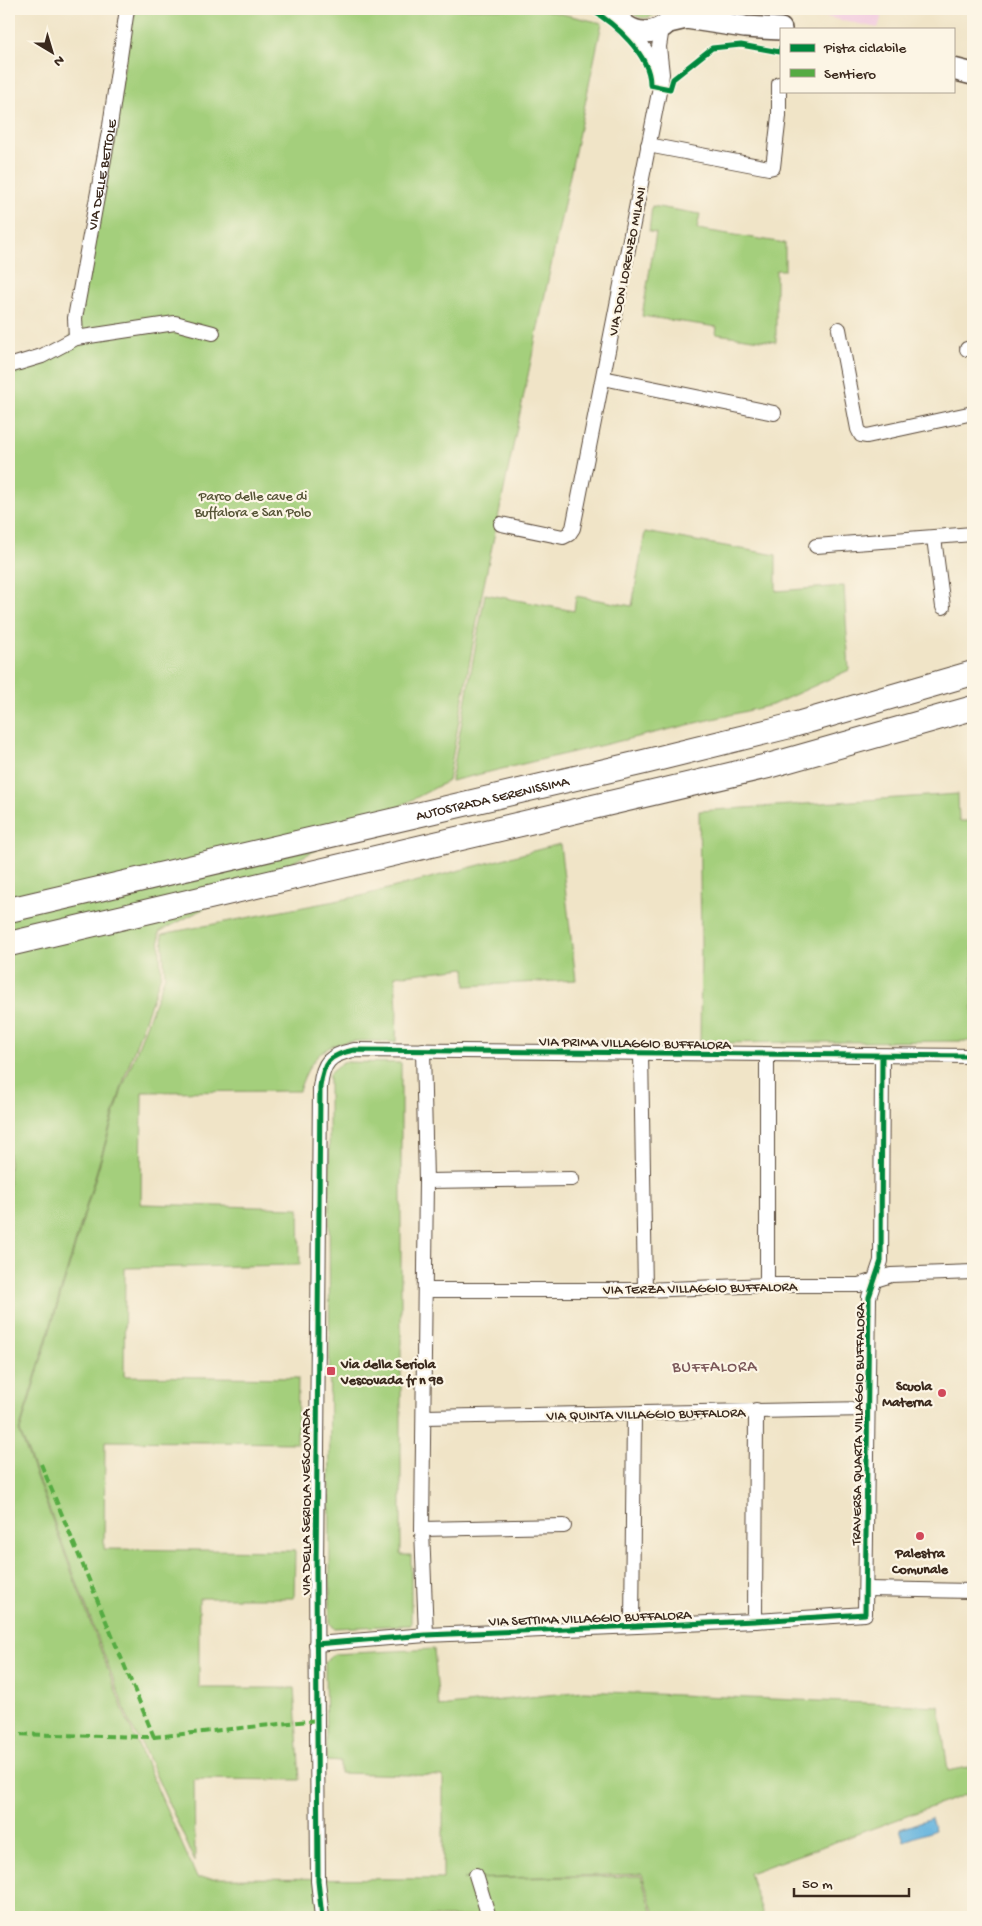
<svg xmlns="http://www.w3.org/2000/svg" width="982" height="1926" viewBox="0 0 982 1926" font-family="'Gochi Hand',sans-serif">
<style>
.built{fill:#f3cfe0}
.green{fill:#a4cf7b;stroke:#707c4c}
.water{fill:#64b3de;stroke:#506e7e}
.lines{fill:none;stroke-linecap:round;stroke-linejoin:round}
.minor-casing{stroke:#564637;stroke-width:16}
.primary-casing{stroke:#564637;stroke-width:24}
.motorway-casing{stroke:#564637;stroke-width:26}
.minor{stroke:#fff;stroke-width:14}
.primary{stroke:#fff;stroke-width:21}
.motorway{stroke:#fff;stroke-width:24}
.quiet{stroke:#55ab43;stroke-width:4;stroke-dasharray:8 4;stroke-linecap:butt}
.cycleway-casing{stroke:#fcf5e5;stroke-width:8}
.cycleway{stroke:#00873e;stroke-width:5}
.poi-dot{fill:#d1495b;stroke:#fcf5e5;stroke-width:2}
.labels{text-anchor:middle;stroke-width:4.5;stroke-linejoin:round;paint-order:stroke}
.street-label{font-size:14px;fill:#3b2a1e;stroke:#fcf5e5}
.park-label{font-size:14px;fill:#555335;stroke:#fcf5e5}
.poi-label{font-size:14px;font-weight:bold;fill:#3b2a1e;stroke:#fcf5e5;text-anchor:start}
.quarter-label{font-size:16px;letter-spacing:1px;fill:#7b585a;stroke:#fcf5e5}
</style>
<rect width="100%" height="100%" fill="#fcf5e5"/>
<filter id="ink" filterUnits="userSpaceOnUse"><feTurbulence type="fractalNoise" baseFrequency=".02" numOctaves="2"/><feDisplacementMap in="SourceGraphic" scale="10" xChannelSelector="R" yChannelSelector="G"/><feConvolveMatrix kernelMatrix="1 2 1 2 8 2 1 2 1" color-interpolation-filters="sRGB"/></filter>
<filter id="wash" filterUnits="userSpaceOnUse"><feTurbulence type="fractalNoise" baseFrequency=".0096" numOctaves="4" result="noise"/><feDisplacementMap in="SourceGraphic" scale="20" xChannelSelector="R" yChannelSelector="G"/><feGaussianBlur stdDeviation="1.12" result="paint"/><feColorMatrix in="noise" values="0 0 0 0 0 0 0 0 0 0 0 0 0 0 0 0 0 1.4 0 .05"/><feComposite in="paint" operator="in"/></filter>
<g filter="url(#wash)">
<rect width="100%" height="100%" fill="#f0e4c7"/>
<path class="built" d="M788,9H884L878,28Z"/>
<g class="green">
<path d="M135,9H540L602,23L482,594L448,781L159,932L161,975L125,1076L19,1431L126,1718L197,1878L443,1879V1776L340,1773V1762L326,1761L325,1662L329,1657L334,1654L434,1649L439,1707L583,1691L939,1706L948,1771L973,1766V1792L749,1873L764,1917H656L642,1874L463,1879L641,1876L654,1917H9V370L65,348L79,317Z"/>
<path d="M629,9H660C652,21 637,21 629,9Z"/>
<path d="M652,206L700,214L697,229L785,243V270H776V342L716,334L717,327L642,316L656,233L649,232Z"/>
<path d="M645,532L776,555V591L844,586L849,670L772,705L451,781L485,594L574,611L576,596L632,606Z"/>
<path d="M958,794L959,821H973V1041L700,1043L701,942L699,811Z"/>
<path d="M560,844L576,980L466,986L465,968L395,976L397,1010L396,1042C346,1040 317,1035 299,1091L142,1092L141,1204L299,1208L300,1265L125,1268L124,1376L298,1378L297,1443L105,1441L104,1549L295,1551L294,1598H199V1688H294L300,1780L194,1779L195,1861L142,1745L131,1726L20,1431L122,1089L165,976L162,934L361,896Z"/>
<path d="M343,1062L401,1063V1555H411V1625L334,1628L330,1623L329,1074Z"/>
</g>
<path class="water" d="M931,1818L935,1830L904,1841L900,1829Z"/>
</g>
<g filter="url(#ink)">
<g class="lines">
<g class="minor-casing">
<g id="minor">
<path d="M631,29L651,59L656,75"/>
<path d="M648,145L769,168L773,167L779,116V84"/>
<path d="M839,329L858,429L861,435L867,436L973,413"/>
<path id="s1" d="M76,338L75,318L110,126L127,9"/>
<path d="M967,349L973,348"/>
<path d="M9,366L42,356L76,338L175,323L213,333"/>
<path d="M603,378L774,413"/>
<path d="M501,524L563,537L569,534L573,528L660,87L662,74L659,47L662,28"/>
<path d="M934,538L943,607"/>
<path d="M816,546L973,534"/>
<path d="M423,1050L426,1181L422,1529L426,1635"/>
<path d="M641,1053L645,1290"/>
<path d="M767,1055V1285"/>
<path d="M426,1181L572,1179"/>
<path d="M425,1290H645L767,1285H859L891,1275L973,1272"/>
<path d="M424,1417L868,1409"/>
<path d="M422,1529L564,1526"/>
<path d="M866,1589L973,1591"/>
<path d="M755,1621L756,1410"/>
<path d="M632,1626L634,1413"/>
<path d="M316,1644L426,1635L755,1621L865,1614L869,1297L881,1261L882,1056"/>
<path d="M476,1875L489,1917"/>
<path d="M322,1917L318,1881L316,1571L320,1087C323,1062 329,1055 354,1050L973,1056"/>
</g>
</g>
<g class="primary-casing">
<g id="primary">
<path d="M615,9C623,40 666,39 676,9"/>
<path d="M669,22L686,18L745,27L781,29"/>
<path d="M953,69L973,74"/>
</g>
</g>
<g class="motorway-casing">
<g id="motorway">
<path id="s2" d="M9,910L644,762L790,726L973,673"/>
<path d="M9,944L768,766L973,708"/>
</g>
</g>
<use href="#minor" class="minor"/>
<use href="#primary" class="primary"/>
<use href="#motorway" class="motorway"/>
<g class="quiet">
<path d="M41,1464L154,1737"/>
<path d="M9,1734L154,1737L318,1720"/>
</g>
<g class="cycleway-casing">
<g id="cycleway">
<path d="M590,9C614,23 651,55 650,85L670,89L673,79L712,48L741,45L780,52L781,47"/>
<path d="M316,1644L426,1635L755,1621L865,1614L869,1297L881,1261L882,1056"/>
<path d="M322,1917L318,1881L316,1571L320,1087C323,1062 329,1055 354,1050L973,1056"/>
</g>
</g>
<use href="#cycleway" class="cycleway"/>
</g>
</g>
<g class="poi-dot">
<rect x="326" y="1366" width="10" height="10" rx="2.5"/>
<circle cx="942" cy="1393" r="5"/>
<circle cx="920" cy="1536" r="5"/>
</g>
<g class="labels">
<g class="street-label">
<text dy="5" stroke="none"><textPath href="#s1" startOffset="166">VIA DELLE BETTOLE</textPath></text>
<text transform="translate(626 261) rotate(-79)" y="5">VIA DON LORENZO MILANI</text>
<text dy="5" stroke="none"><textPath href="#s2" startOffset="496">AUTOSTRADA SERENISSIMA</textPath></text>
<text transform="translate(635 1042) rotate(1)" y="5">VIA PRIMA VILLAGGIO BUFFALORA</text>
<text transform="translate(700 1287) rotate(-1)" y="5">VIA TERZA VILLAGGIO BUFFALORA</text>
<text transform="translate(646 1413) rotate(-1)" y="5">VIA QUINTA VILLAGGIO BUFFALORA</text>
<text transform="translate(857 1424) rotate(-89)" y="5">TRAVERSA QUARTA VILLAGGIO BUFFALORA</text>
<text transform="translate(305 1502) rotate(-90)" y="5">VIA DELLA SERIOLA VESCOVADA</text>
<text transform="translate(590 1617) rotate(-2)" y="5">VIA SETTIMA VILLAGGIO BUFFALORA</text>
</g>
<g class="park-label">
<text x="253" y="500">Parco delle cave di<tspan x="253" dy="16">Buffalora e San Polo</tspan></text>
</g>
<g class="poi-label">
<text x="341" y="1368">Via della Seriola<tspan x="341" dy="16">Vescovada fr n 98</tspan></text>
<text x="932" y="1390" text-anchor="end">Scuola<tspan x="932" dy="16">Materna</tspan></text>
<text x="920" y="1557" text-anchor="middle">Palestra<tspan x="920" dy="16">Comunale</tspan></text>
</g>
<g class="quarter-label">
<text x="715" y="1371">BUFFALORA</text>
</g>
</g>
<rect width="982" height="1926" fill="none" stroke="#fcf5e5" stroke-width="30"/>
<rect x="780" y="28" width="175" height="65" fill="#fcf5e5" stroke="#afa495"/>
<rect x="790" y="44" width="25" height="8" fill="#00873e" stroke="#afa495"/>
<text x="824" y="52" font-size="15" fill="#3b2a1e">Pista ciclabile</text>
<rect x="790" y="69" width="25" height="8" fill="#55ab43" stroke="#afa495"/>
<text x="824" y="78" font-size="15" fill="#3b2a1e">Sentiero</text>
<g transform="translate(52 52) rotate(142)" stroke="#fcf5e5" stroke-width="4" paint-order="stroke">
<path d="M0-4L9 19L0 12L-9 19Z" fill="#3b2a1e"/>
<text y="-8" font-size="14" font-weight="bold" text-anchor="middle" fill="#3b2a1e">N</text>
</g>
<path d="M794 1888v8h115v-8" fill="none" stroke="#3b2a1e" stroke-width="2.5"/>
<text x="802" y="1888" font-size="15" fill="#3b2a1e" stroke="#fcf5e5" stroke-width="4" paint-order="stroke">50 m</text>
</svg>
